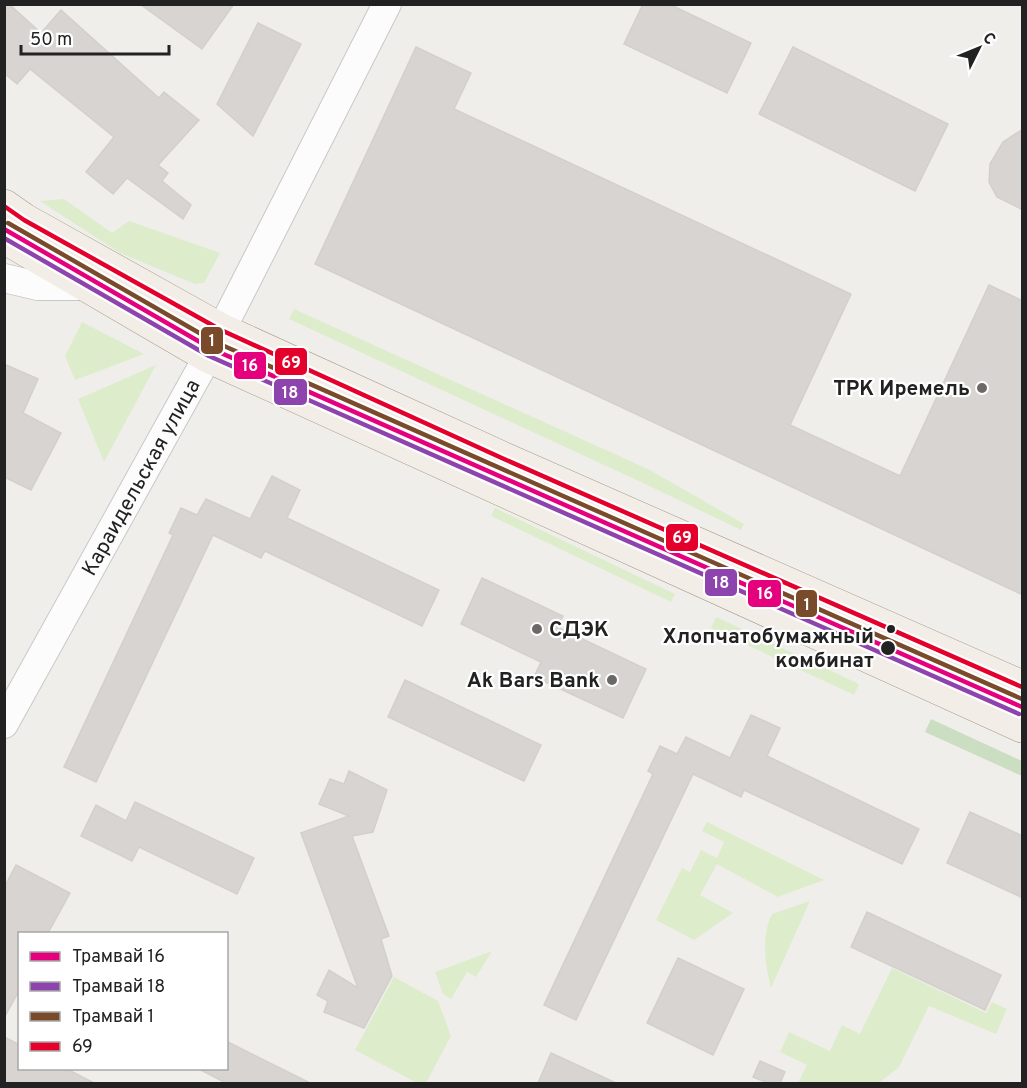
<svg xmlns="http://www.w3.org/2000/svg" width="1027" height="1088" viewBox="0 0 1027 1088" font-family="Overpass,sans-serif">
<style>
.grass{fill:#ddeccb}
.forest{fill:#cbdec1}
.building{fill:#d7d4d2;stroke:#d3d0cc;stroke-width:1.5}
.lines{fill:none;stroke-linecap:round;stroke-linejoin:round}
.minor-casing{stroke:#c9c8c7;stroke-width:30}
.major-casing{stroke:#a79c86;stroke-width:34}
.minor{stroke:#fdfcfc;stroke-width:28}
.major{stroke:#f3ede7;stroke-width:33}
.bus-1-casing{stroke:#fff;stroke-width:9}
.bus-1{stroke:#e4002b;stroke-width:4.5}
.tram-1-casing{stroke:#fff;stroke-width:9}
.tram-2-casing{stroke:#fff;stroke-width:9}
.tram-3-casing{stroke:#fff;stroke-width:9}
.tram-1{stroke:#e5007d;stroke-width:4.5}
.tram-2{stroke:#8e44ad;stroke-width:4.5}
.tram-3{stroke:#7a4b2a;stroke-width:4.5}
.poi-dot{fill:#6a6968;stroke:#fff;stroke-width:2}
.bus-dot{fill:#222;stroke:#fff;stroke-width:2}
.labels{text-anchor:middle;stroke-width:4.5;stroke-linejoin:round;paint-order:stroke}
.poi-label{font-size:21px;font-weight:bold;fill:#222;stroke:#fff;text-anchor:end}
.street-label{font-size:21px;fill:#222;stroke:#fff}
.stop-label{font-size:21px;font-weight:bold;fill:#222;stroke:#fff;text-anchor:end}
.line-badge{stroke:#fff;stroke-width:2}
.badge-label{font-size:16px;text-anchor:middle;font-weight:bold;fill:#fff}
</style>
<rect width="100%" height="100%" fill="#f0eeeb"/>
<g class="grass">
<path d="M64,199L112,233L129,221L220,253L204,283L195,284L120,253L40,201Z"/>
<path d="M294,309L650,470L744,524L741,530L643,483L289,319Z"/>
<path d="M82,322L144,354L75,380L65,356Z"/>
<path d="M156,365L104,462L78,399Z"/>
<path d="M495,508L675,594L671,602L491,516Z"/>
<path d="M716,617L859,684L854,695L711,628Z"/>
<path d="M707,822L824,880L778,897L717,864L700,895L733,913L694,940L656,920L682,868L690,872L701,850L717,858L724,842L702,831Z"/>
<path d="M810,901L771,988C765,964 761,936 772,914Z"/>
<path d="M492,951L476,977L467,972L451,999L443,994L435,972Z"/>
<path d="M892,968L986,1013L992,1002L1007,1009L996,1034L929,1006L899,1067L879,1083H798L807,1065L780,1052L789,1032L830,1051L842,1025L860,1034Z"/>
<path d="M394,977L438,1001L451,1036L426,1083H417L355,1050Z"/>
</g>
<path class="forest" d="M931,719L1022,761V776L925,732Z"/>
<g class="building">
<path d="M4,4H9L41,33L61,10L159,98L164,92L199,120L158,165L168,173L162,181L191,205L183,219L127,178L113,194L86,172L114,137L30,69L17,84L4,73Z"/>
<path d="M140,4H234L202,49Z"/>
<path d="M643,4H669L751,43L727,93L624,44Z"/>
<path d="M258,23L301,44L253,136L217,104Z"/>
<path d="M416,47L471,73L454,109L851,294L790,425L900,476L989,285L1023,301V595L315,264Z"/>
<path d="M793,47L948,124L915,191L759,114Z"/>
<path d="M1023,129V210L997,197L989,182L990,164L1003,142Z"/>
<path d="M4,364L38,379L23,413L61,433L31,490L4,477Z"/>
<path d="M272,476L300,490L287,518L439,590L422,626L265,551L261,558L213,535L96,782L64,767L173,535L169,533L181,508L197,515L206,499L250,519Z"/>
<path d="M482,578L563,616L557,627L646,669L623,718L534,677L541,662L461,624Z"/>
<path d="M405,680L541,745L524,781L388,717Z"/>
<path d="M751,715L780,728L767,756L919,829L902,864L744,790L741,797L693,774L576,1020L544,1005L653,774L648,771L660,746L677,754L686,737L730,758Z"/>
<path d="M349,771L387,790L373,832L352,836L389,936L381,939L392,976L364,1028L324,1012L328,1001L317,995L329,970L358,988L301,833L349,816L319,804L330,779L344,784Z"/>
<path d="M135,802L254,858L237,894L139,847L132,861L81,836L96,805L126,821Z"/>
<path d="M970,812L1023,836V898L947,863Z"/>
<path d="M16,865L70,893L48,933H20V989L4,1018V888Z"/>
<path d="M867,912L1001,975L985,1010L851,947Z"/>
<path d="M678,958L744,989L713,1055L647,1023Z"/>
<path d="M4,1037L20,1045V1068H65L94,1083H4Z"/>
<path d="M226,1041L310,1083H226L197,1068H226Z"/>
<path d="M551,1053L616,1083H538Z"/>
<path d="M760,1061L785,1072L780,1083H768L753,1077Z"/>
</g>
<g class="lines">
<g class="minor-casing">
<g id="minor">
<path d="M4,278L38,286H89L90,283"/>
<path id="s1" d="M4,724L208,356L387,4"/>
</g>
</g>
<g class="major-casing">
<g id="major">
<path d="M4,206L24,220L221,330L504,459L1022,687"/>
<path d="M4,237L208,356L1022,726"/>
</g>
</g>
<use href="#minor" class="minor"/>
<use href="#major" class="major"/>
<g class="bus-1-casing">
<path id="bus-1" d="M4,206L24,220L221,330L504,459L1022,687"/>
</g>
<use href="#bus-1" class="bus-1"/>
<g class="tram-1-casing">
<path id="tram-1" d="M4,229L212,349L1022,707"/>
</g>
<g class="tram-2-casing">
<path id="tram-2" d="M4,238L209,356L1019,714"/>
</g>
<g class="tram-3-casing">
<path id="tram-3" d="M8,223L215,342L1022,699"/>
</g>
<use href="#tram-1" class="tram-1"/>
<use href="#tram-2" class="tram-2"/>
<use href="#tram-3" class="tram-3"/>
</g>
<g class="poi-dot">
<circle cx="982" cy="388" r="6"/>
<circle cx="537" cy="629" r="6"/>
<circle cx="612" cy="680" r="6"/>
</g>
<g class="bus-dot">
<circle cx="891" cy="629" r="5"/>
<circle cx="888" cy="648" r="8"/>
</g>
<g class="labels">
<g class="poi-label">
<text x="970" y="395">ТРК Иремель</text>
<text x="549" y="636" text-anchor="start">СДЭК</text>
<text x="600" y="687">Ak Bars Bank</text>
</g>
<g class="street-label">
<text dy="7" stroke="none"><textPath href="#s1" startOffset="282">Караидельская улица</textPath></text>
</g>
<g class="stop-label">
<text x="874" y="643">Хлопчатобумажный<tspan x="874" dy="24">комбинат</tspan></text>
</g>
</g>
<g class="line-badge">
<rect x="200" y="326" width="24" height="29" rx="6" fill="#7a4b2a"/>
<rect x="274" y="347" width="34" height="29" rx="6" fill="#e4002b"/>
<rect x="233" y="351" width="34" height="29" rx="6" fill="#e5007d"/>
<rect x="273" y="378" width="35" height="28" rx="6" fill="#8e44ad"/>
<rect x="665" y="523" width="34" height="29" rx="6" fill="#e4002b"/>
<rect x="704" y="568" width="34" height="29" rx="6" fill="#8e44ad"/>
<rect x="747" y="579" width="35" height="29" rx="6" fill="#e5007d"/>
<rect x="795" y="589" width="23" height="29" rx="6" fill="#7a4b2a"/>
</g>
<g class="badge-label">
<text x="212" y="346">1</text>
<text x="291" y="368">69</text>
<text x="250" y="371">16</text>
<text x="290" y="398">18</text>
<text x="682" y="543">69</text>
<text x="721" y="588">18</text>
<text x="765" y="599">16</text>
<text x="807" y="610">1</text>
</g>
<rect width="1027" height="1088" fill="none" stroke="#222222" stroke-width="12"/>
<rect x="18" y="932" width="210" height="138" fill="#ffffff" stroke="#a7a7a7" stroke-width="1.5"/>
<rect x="30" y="952" width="30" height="9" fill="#e5007d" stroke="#a7a7a7" stroke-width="1.5"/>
<text x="72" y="962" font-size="18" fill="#222222">Трамвай 16</text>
<rect x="30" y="982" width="30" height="9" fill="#8e44ad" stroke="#a7a7a7" stroke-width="1.5"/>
<text x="72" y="992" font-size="18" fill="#222222">Трамвай 18</text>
<rect x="30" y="1012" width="30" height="9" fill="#7a4b2a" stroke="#a7a7a7" stroke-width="1.5"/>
<text x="72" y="1022" font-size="18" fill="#222222">Трамвай 1</text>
<rect x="30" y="1042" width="30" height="9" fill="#e4002b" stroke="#a7a7a7" stroke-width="1.5"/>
<text x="72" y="1052" font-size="18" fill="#222222">69</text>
<g transform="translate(979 48) rotate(47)" stroke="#ffffff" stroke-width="4.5" paint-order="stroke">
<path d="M0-4.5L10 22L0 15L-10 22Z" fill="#222222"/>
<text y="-9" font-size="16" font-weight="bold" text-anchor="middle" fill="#222222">С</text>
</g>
<path d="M21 45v9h148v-9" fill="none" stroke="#222222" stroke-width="3"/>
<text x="30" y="45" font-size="18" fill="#222222" stroke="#ffffff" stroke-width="4.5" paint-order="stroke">50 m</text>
</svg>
